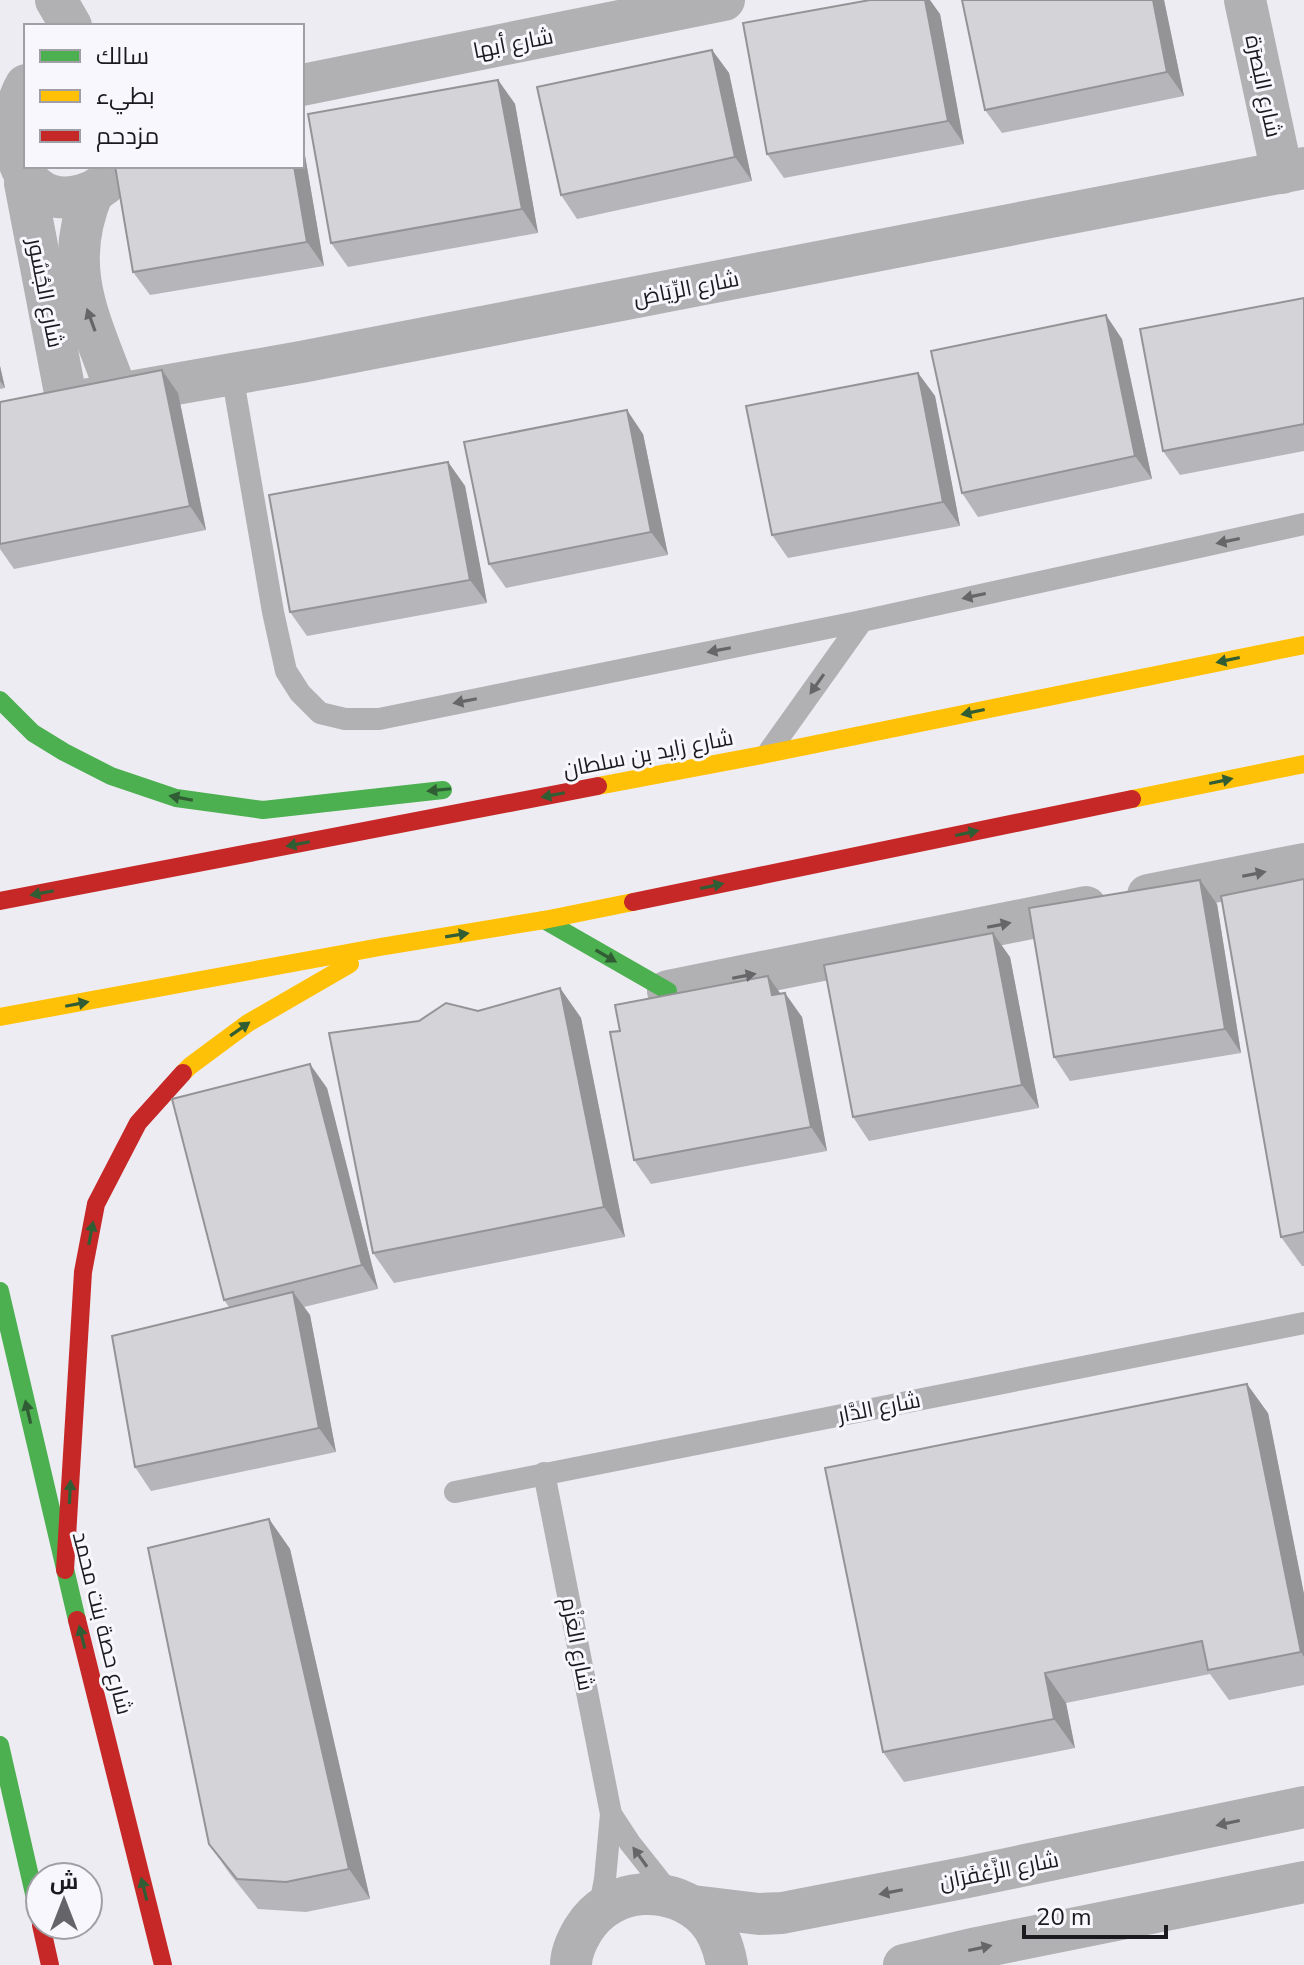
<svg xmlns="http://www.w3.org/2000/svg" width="1304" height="1965" viewBox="0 0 1304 1965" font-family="'Nunito Sans',Cairo,sans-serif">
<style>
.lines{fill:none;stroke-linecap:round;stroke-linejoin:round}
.lane{stroke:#b1b0b2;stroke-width:22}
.street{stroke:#b1b0b2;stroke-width:42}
.fast{stroke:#4caf50;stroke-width:18}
.slow{stroke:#ffc107;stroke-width:18}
.jam{stroke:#c62828;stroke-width:18}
.wall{fill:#b6b5ba}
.shaded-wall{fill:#949497}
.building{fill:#d4d3d8;stroke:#949497;stroke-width:2}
.oneway{fill:#666568}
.oneway2{fill:#315d35}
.labels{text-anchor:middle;stroke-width:6;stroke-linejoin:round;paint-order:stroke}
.street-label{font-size:22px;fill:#1b1a1f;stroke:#f8f7fe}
</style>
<rect width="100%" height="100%" fill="#edecf2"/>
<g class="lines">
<g class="lane">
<path d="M232,374L273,612L286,671L300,693L320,713L345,719H379L862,621L1304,524"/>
<path d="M770,750L862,621"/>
<path d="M544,1473L611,1814L605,1879L599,1910"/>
<path d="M455,1492L1304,1323"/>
<path d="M611,1814L630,1843L672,1896"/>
</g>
<g class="street">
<path d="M56,0L71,26"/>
<path d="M1245,0L1282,173"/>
<path d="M26,85C0,129 16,213 82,195C98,191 111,181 119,166"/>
<path d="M302,85L724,0"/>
<path d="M25,183L67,403L301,362L1304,168"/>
<path d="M93,192C60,269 91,321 117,393"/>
<path d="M1148,895L1304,864"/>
<path d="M668,991L1086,907"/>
<path d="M693,1906L759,1914L782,1913L968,1877L1304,1807"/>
<path d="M571,1965C571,1953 577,1940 583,1930C610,1885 673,1883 707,1919C719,1932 724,1949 727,1965"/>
<path d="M904,1965L977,1948L1304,1882"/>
</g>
<g class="fast">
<path d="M0,700L33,733L64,752L111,776L176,798L263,810L443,790"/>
<path d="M544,920L668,991"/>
<path d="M0,1291L77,1620"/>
<path d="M0,1745L40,1920"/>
</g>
<g class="slow">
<path d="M598,786L767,754L1304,645"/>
<path d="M1132,799L1304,764"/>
<path d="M0,1017L380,947L544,920L633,902"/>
<path d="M183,1073L190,1066L248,1023L350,964"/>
</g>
<g class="jam">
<path d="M0,901L598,786"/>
<path d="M633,902L1132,799"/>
<path d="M65,1570L83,1272L96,1204L138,1123L183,1073"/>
<path d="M77,1620L163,1965"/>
<path d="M41,1925L50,1965"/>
</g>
</g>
<g class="wall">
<path d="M1164,0L1184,96L1002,133L985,110Z"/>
<path d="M940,14L964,144L784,178L767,154Z"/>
<path d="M712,50L729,73L752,181L577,219L561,195Z"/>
<path d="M498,80L515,104L538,233L348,267L331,243Z"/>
<path d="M303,144L324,266L150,295L133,272Z"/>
<path d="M1304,298V451L1180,475L1163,451Z"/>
<path d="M1122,339L1152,479L978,517L962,493Z"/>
<path d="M0,366L5,388L0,389Z"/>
<path d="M162,370L178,393L206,530L14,569L0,549V402Z"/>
<path d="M918,373L935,396L960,526L788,558L772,535Z"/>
<path d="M643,434L668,555L506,588L489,564Z"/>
<path d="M448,462L465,486L487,603L307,636L290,612Z"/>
<path d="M1304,879V1266H1302L1281,1237Z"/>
<path d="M1217,904L1241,1053L1070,1081L1054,1057Z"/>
<path d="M1010,957L1039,1108L869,1141L853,1117Z"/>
<path d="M560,988L581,1018L625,1237L394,1283L373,1253L419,1021L478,1011Z"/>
<path d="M780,994L802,1017L827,1151L651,1184L634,1160L620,1031Z"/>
<path d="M327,1088L378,1289L304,1307L310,1315L336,1452L151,1491L135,1467L229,1307L224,1300Z"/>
<path d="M1268,1413L1304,1594V1685L1229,1700L1210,1674L1066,1703L1075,1748L904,1782L883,1752Z"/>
<path d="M269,1519L290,1549L370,1899L306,1912L258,1909L230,1874L209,1844Z"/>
</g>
<g class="shaded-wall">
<path d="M925,0H930L940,14L964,144L948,121Z"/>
<path d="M1153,0H1164L1184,96L1167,72Z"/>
<path d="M712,50L729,73L752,181L735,157Z"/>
<path d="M498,80L515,104L538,233L522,209Z"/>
<path d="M302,142L303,144L324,266L307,242L294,166H302Z"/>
<path d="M1106,315L1122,339L1152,479L1135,456Z"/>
<path d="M0,366L5,388L0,381Z"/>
<path d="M162,370L178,393L206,530L190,506Z"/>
<path d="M918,373L935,396L960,526L943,502Z"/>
<path d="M627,410L643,434L668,555L651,532Z"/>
<path d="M448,462L465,486L487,603L470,580Z"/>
<path d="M1200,880L1217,904L1241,1053L1225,1029Z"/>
<path d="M993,933L1010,957L1039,1108L1022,1085Z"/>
<path d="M768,976L785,1000L772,995Z"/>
<path d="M560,988L581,1018L625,1237L604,1207Z"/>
<path d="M785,993L802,1017L827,1151L811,1127Z"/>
<path d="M310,1064L327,1088L378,1289L362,1265Z"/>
<path d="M293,1292L310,1315L336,1452L319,1428Z"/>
<path d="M1247,1384L1268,1413L1304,1594V1657L1301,1652Z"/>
<path d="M269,1519L290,1549L370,1899L349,1869Z"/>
<path d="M1045,1673L1066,1703L1075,1748L1054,1719Z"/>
</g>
<g class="building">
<path d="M870,0H925L948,121L767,154L743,23Z"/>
<path d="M962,0H1153L1167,72L985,110Z"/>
<path d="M712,50L735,157L561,195L537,87Z"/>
<path d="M498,80L522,209L331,243L308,114Z"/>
<path d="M115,166H294L307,242L133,272Z"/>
<path d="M1304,298V424L1163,451L1140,329Z"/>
<path d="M1106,315L1135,456L962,493L931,351Z"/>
<path d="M162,370L190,506L0,544V402Z"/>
<path d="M918,373L943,502L772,535L746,406Z"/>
<path d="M627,410L651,532L489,564L464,442Z"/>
<path d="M448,462L470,580L290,612L269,495Z"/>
<path d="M1304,879V1232L1281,1237L1221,896Z"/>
<path d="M1200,880L1225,1029L1054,1057L1029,908Z"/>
<path d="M993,933L1022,1085L853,1117L824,965Z"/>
<path d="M768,976L772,995L785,993L811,1127L634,1160L610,1032L620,1031L615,1005Z"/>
<path d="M560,988L604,1207L373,1253L329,1033L419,1021L446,1003L478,1011Z"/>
<path d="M310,1064L362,1265L224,1300L172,1099Z"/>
<path d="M293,1292L319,1428L135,1467L112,1336Z"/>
<path d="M1247,1384L1301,1652L1208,1670L1202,1641L1045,1673L1054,1719L883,1752L825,1468Z"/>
<path d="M269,1519L349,1869L286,1882L237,1879L209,1844L148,1548Z"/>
</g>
<defs><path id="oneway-solid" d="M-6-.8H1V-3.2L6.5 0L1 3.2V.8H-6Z" transform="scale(2)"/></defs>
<g class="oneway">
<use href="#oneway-solid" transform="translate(91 320) rotate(-110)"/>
<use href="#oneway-solid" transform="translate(1228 541) rotate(168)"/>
<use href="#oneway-solid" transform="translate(974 596) rotate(168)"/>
<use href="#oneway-solid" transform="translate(719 650) rotate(169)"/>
<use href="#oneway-solid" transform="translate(817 684) rotate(125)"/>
<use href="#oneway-solid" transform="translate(465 701) rotate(169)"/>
<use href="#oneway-solid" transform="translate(1254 874) rotate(-11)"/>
<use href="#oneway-solid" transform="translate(999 925) rotate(-11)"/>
<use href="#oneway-solid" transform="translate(744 976) rotate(-11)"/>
<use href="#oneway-solid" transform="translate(1228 1823) rotate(168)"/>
<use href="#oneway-solid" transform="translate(640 1857) rotate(-126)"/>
<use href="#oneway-solid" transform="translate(891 1892) rotate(169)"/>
<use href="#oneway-solid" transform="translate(980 1948) rotate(-12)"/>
</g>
<g class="oneway2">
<use href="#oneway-solid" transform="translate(1228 660) rotate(168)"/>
<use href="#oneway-solid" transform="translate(973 712) rotate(168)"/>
<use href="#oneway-solid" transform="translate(1221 781) rotate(-12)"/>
<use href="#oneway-solid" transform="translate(439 790) rotate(174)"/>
<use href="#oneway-solid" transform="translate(553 795) rotate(169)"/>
<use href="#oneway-solid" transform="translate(181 798) rotate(-169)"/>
<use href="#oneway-solid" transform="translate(967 833) rotate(-12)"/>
<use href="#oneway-solid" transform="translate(298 844) rotate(169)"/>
<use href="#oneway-solid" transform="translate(712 886) rotate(-12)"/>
<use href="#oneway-solid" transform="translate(42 893) rotate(169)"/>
<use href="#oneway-solid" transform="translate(457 935) rotate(-9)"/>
<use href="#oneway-solid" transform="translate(606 956) rotate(30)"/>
<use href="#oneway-solid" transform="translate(77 1004) rotate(-11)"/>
<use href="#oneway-solid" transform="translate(240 1029) rotate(-35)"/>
<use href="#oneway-solid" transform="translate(91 1233) rotate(-79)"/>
<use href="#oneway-solid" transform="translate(28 1412) rotate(-103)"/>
<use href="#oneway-solid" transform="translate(70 1492) rotate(-87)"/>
<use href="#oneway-solid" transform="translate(82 1637) rotate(-104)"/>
<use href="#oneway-solid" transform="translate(144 1889) rotate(-104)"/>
</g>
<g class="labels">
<g class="street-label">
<text transform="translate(513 43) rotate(-11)" y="8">شارع أبها</text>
<text transform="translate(1264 86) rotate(78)" y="8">شارع البَصرَة</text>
<text transform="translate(686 288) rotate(-11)" y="8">شارع الرِّيَاض</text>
<text transform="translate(46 293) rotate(79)" y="8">شارع الجُسُور</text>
<text transform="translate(648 753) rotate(-11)" y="8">شارع زايد بن سلطان</text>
<text transform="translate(879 1407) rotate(-11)" y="8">شارع الدَّار</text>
<text transform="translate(103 1623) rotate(76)" y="8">شارع حصة بنت محمد</text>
<text transform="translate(578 1644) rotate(79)" y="8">شارع العَزْم</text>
<text transform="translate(999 1870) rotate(-11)" y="8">شارع الزَّعْفَرَان</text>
</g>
</g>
<rect x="24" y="24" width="280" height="144" fill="#f8f7fe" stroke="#a09fa5" stroke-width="2"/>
<rect x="40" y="50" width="40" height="12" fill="#4caf50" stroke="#a09fa5" stroke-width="2"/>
<text x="96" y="64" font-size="24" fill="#1b1a1f">سالك</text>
<rect x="40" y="90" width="40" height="12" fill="#ffc107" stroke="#a09fa5" stroke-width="2"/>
<text x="96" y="104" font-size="24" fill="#1b1a1f">بطيء</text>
<rect x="40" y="130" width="40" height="12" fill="#c62828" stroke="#a09fa5" stroke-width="2"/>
<text x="96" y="144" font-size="24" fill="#1b1a1f">مزدحم</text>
<g transform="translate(64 1901)"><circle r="38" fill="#f8f7fe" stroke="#a09fa5" stroke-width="2"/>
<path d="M0-6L14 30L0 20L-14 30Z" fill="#646469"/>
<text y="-12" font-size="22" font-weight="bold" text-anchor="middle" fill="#1b1a1f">ش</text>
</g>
<path d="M1024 1925v12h142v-12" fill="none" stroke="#1b1a1f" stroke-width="4"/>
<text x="1036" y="1925" font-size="24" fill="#1b1a1f" stroke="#f8f7fe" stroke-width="6" paint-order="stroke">20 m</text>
</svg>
